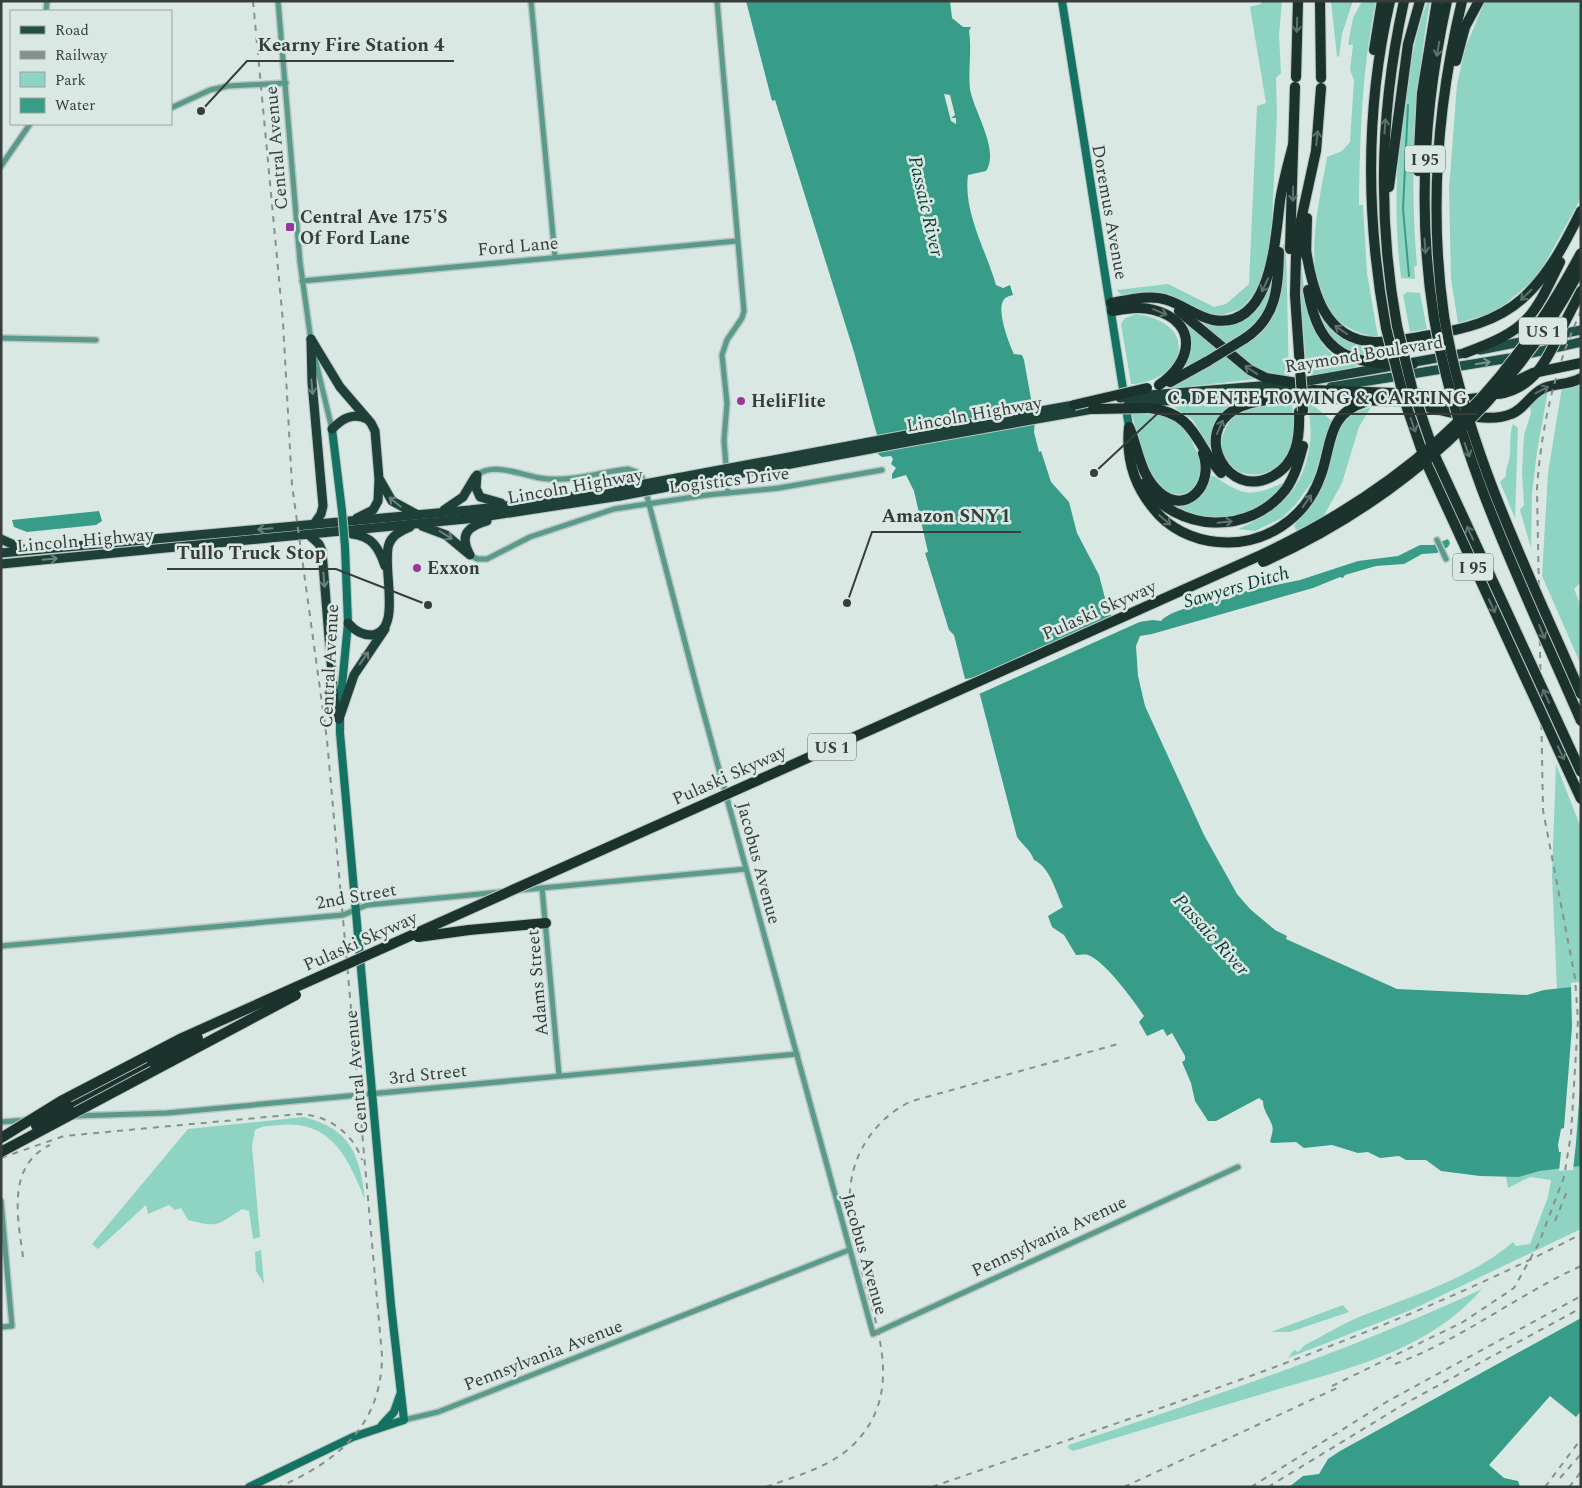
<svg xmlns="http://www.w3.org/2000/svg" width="1582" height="1488" viewBox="0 0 1582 1488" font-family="Spectral,serif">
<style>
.green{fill:#8fd3c3}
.water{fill:#379d89}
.pier{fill:#dae8e4}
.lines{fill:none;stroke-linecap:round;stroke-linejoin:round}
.stream{stroke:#379d89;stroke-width:2}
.minor-casing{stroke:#b9c6c2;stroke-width:8}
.secondary-casing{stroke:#b9c6c2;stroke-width:10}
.primary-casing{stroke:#b9c6c2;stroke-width:11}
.trunk-casing{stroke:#b9c6c2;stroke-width:11}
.motorway-casing{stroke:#b9c6c2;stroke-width:12}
.minor{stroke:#599a8b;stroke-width:5}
.secondary{stroke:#147262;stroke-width:8}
.primary{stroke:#204f45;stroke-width:9}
.trunk{stroke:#1e4039;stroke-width:9}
.motorway{stroke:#1b322d;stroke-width:10}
.rail{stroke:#86908d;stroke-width:2;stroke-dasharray:6 6;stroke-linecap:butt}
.secondary-bridge-casing{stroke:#b9c6c2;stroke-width:10;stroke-linecap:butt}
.trunk-bridge-casing{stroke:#b9c6c2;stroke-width:11;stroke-linecap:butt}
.motorway-bridge-casing{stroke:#b9c6c2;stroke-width:12;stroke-linecap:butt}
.secondary-bridge{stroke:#147262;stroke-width:8}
.trunk-bridge{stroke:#1e4039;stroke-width:9}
.motorway-bridge{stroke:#1b322d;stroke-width:10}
.oneway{stroke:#5e726d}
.oneway2{stroke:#74948d}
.oneway3{stroke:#69837d}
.poi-dot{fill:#9a369b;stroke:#dae8e4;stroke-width:2}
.labels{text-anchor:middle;stroke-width:5;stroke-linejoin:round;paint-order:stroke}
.shield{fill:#dae8e4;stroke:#68706e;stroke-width:1}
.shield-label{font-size:16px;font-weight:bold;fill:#373d3b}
.street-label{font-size:18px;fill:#373d3b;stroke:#dae8e4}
.poi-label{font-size:18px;font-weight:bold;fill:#373d3b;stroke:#dae8e4;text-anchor:start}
.water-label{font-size:19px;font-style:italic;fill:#0a3930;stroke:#dae8e4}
.leader{fill:none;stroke:#373d3b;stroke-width:2}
.callout-dot{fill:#373d3b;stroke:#dae8e4;stroke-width:2}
.callout-label{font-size:19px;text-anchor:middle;font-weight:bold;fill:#373d3b;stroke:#dae8e4;stroke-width:5;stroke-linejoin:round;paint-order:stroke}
</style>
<rect width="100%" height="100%" fill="#dae8e4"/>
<g class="green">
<path d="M1261,1H1282L1279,35L1281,73L1276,78L1277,114L1271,242L1265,270L1255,293L1241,309L1222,315L1204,314L1169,294L1121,295L1117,290L1168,284L1214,307L1226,304L1249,284L1257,106L1266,103L1250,7L1261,4Z"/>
<path d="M1331,1H1353L1342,34L1339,57L1337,56Z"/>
<path d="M1362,1H1376C1362,67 1360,138 1359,205H1363L1367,273L1378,337C1290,325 1315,223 1326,163L1327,157L1342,151L1350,142L1354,80L1350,70L1353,45H1348L1353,18Z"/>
<path d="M1428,1H1430C1415,89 1409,176 1417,265L1414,267L1415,279L1401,278C1393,210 1396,154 1407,87C1412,58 1416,29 1428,1Z"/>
<path d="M1485,1H1581V198L1538,276L1496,312L1458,323L1451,279L1449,189L1457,84L1466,46Z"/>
<path d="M1283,244H1286L1289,381L1257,370L1234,350L1265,328L1276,306Z"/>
<path d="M1301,261C1305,297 1310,359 1356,364V369L1307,379L1301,299Z"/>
<path d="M1272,279C1271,317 1256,325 1226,345L1193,318V315L1205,324H1224L1243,317Z"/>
<path d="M1408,292L1420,293L1427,329L1410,332L1403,295Z"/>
<path d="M1170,310L1218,349L1183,370C1198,344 1193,329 1168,312Z"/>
<path d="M1136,314C1202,323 1185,382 1131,384L1121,324L1125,318Z"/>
<path d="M1320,317L1381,345L1385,361C1349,354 1335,352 1320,317Z"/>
<path d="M1225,356L1255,379L1168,389Z"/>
<path d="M1581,384V582L1574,589L1581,606V665L1542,576L1548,473L1562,387Z"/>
<path d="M1548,390L1537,452L1532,493L1531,548L1520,510L1524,505L1522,472L1524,435L1531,413L1530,406Z"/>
<path d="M1252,399L1215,428L1210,448L1193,420L1174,407Z"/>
<path d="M1308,401L1332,421L1313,480L1296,504L1282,518L1255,531L1238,529C1278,511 1304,491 1310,443C1312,430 1309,415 1308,401Z"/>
<path d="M1292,405C1294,419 1296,437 1290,450C1269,495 1205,472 1225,430C1228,423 1232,416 1239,413C1255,405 1276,406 1292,405Z"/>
<path d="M1371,407L1359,427L1342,483L1322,519L1298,533L1294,526L1321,488L1343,419L1351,414Z"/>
<path d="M1132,414C1163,414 1181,415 1194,446C1197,453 1202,460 1203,467C1206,493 1172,503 1157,486C1140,469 1138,436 1132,414Z"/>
<path d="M1513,424L1518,428L1515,518L1500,482L1506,476C1505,469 1508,466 1509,460C1512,448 1508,436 1513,424Z"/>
<path d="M1212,475C1246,497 1250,498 1287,481C1279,491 1271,501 1260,508C1233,527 1192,522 1168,503C1194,500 1202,501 1212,475Z"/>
<path d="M1556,764L1581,828V986L1557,989L1552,875Z"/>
<path d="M304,1117C351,1129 360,1155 365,1200C349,1160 332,1120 281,1125C272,1126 263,1125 255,1130L252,1146L260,1237L253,1239L249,1211L242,1209C217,1225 219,1228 188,1220L181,1208L175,1210L169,1205L148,1214L146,1205L98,1249L92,1244L188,1129Z"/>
<path d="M1581,1166V1229L1411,1310L1288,1358L1294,1350L1298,1352L1305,1345C1323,1336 1340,1325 1359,1317C1409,1297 1472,1278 1513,1242L1516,1246L1530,1244L1548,1197L1551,1180L1530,1177L1508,1188L1506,1176L1519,1177L1540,1171Z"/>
<path d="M261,1250L264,1284L256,1271L255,1252Z"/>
<path d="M1482,1289C1425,1355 1339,1370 1259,1395C1197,1413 1135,1432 1073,1451L1068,1448L1069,1445C1209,1398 1349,1351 1482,1289Z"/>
<path d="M1343,1305L1349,1312L1290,1332H1271Z"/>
</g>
<g class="water">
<path d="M746,1H950L952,18L963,27H971L969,31C972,50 968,70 970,89C974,112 1000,150 986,171L968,175C963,212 986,250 996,285L1003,288L1010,285L1013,295C1009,296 1005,297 1003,301C997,312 1009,344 1014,354L1022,355L1024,360L1035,421L1034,432L1039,452L1041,451L1051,482L1069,502L1077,533L1099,575L1108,610L1116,625L1153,620L1161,621C1169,610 1214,600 1229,599L1235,596L1236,590L1240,589L1242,592L1300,580L1358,561L1398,556L1420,545H1433L1448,539L1450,543L1448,547L1437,553L1422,554L1404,564L1376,566L1345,575L1343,578L1340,577L1313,588L1152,634L1140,636L1136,646L1138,676L1145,706L1204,835L1237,894L1250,909L1275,930L1287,936L1286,939L1397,989L1527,995L1544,990L1581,986V1166L1540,1171L1519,1177L1480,1176L1441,1171L1426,1160H1406L1399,1156L1380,1158L1368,1152L1358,1153L1332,1145L1304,1148L1296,1142L1272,1143L1270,1142C1271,1136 1274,1131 1272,1125C1269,1116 1263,1111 1263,1101L1259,1098L1216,1121H1208L1195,1101L1191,1083L1182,1062L1185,1060V1056L1172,1033L1167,1036L1163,1029L1147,1036L1139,1022L1144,1016C1134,1001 1105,961 1088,955C1085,954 1079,955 1076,955L1064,935L1052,927L1048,916L1063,907C1056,892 1050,867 1034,860C1030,849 1023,846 1017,837L980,695L972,678L965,679L954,635L949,630L925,553L928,552L914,491L906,475L892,479V474L896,468L891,464L893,459L891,456L882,457L878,454L877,435L854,352L775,100L772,101Z"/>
<path d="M99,511L102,521L96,525L27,532L14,527L12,520Z"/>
<path d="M1581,1318V1411L1576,1417L1550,1396L1489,1465L1504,1478L1518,1481L1520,1487H1289L1303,1476L1319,1474L1328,1459L1340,1451Z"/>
</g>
<g class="pier">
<path d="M944,94L950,95L955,115L951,118H956V124L951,121Z"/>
<path d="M1113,616L1117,622L1144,620L977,695L970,679L965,681Z"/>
<path d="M1577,982L1581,983V1075L1576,1143L1573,1170L1559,1171L1561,1152H1559L1558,1145L1561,1129L1564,1128L1572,1027L1571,983Z"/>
</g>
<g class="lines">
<path class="stream" d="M1408,105L1403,209L1409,276"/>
<g class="minor-casing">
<g id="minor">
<path d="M278,1L300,262L311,341"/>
<path d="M531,1L555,257"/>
<path d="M717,1L744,311L742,318L727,340L722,355L727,403L724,440L728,493"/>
<path d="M46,11L47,1"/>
<path d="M171,108L210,90L228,86L286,83"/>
<path d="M1,166L30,124"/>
<path d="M302,281L737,241"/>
<path d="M1,338L96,340"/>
<path d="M314,354L332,429"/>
<path d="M477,475C494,462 521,475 540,478C571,483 598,472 628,469L637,472L642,477L699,696L873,1334L1238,1167"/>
<path d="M1437,540L1446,559"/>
<path d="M470,555L477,559H487L530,537L614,509L707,495L779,488L882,470"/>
<path d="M542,888L559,1075"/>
<path d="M520,890L746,869"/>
<path d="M1,946L343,915L367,905L501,892"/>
<path d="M73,1116L167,1113L797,1054"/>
<path d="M1,1122L27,1120"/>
<path d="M1,1201L12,1326L1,1327"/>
<path d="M404,1420L438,1412L849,1250"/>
</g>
</g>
<g class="secondary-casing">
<g id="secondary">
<path d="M1062,1L1129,427"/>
<path d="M332,429L342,511"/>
<path d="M382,1425L394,1412L400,1395"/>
<path d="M249,1487L353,1437L404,1420L391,1305L340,733V707L348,623L345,547"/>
</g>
</g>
<g class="primary-casing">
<g id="primary">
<path d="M1480,350L1581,330"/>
<path d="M1331,387L1510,358L1581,342"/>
</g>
</g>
<g class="trunk-casing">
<g id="trunk">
<path d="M311,339L340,387L371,423L375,431L379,479L378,501L373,510L357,518"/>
<path d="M311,339L312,382L323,506L321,514L314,524"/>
<path d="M1150,395L1297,383L1465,353"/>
<path d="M1150,402L1313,390"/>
<path d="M332,429C342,419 352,412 367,419"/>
<path d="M912,434L1074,405"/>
<path d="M913,441L1093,409"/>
<path d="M477,475L476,488L480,497L501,503"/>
<path d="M380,480L392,501L416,514"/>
<path d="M444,510L463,497L475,477"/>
<path d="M422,526L446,535L470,555"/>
<path d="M352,534C372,536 379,548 385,566"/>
<path d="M310,536L319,544L322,551L334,699L339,719"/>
<path d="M1,539L23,549"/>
<path d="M1,553L470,510L540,502L618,489"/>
<path d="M469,553C459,534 469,526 487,521"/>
<path d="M1,564L476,518L620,496"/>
<path d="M348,623C354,630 361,635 371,635C404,633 381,566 389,544C392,535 402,530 410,527"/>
<path d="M339,719L354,675L385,629"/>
</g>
</g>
<g class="motorway-casing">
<g id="motorway">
<path d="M1320,1L1321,78"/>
<path d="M1374,50L1382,1"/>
<path d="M1456,61L1465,27L1479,1"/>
<path d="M1296,77L1298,1"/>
<path d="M1418,171L1422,93L1437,1"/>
<path d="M1389,187L1408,44L1420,1"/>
<path d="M1290,249L1295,87"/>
<path d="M1306,250C1312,289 1324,340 1374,342C1393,342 1412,338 1431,335C1463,329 1496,322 1522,299C1549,275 1565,243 1581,211"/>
<path d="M1306,256L1307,218"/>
<path d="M1308,290C1319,357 1352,365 1413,364"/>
<path d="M1111,303C1128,300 1150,294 1167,300C1183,305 1197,317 1213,320C1272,330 1275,239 1280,201C1283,182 1288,164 1293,145"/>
<path d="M1112,311C1126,309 1140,306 1154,310C1199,322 1193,362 1159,385"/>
<path d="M1179,311L1250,370L1266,378L1297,383"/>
<path d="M1444,316C1429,210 1437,105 1462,1"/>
<path d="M1434,318C1417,212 1424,106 1447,1"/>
<path d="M1397,326C1377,216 1380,109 1404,1"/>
<path d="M1563,326L1581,291"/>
<path d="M1386,328C1366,219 1365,109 1390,1"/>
<path d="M1244,339C1277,318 1278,287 1279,252"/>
<path d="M1465,353C1527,330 1532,320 1560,262"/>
<path d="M1300,367L1295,295L1296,256L1299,229L1316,151L1321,88"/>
<path d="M1170,382L1208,361"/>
<path d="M1313,390L1422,394"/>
<path d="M1416,405C1443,409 1485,425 1511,414C1525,409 1530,394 1544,388C1556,383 1569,385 1581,378"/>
<path d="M1149,408C1196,413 1195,444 1221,473"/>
<path d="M1299,412C1300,438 1297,464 1271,477C1228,499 1193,435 1234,410C1267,389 1352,401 1392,401C1423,402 1456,401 1487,397"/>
<path d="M1129,427C1126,457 1134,485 1153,508C1168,528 1193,540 1218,542C1264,546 1306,519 1321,475C1332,444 1327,414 1365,402"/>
<path d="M1130,429C1139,452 1140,474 1159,492C1185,516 1215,486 1203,453"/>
<path d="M1143,484C1177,533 1250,536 1286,489C1295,476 1299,461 1303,446"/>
<path d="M469,930L546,923"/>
<path d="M69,1106L152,1062"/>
</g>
</g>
<use href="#minor" class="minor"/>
<use href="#secondary" class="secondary"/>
<use href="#primary" class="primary"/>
<use href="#trunk" class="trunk"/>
<use href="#motorway" class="motorway"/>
<g class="rail">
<path d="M253,1L283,322L292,485L327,740L382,1355C382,1425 338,1461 279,1487"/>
<path d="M1,1158L64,1136L299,1114C328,1115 353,1133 362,1160"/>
<path d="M1555,1221L1568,1189"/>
<path d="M23,1257C18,1219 6,1166 50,1145"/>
<path d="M1395,1364C1461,1340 1517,1295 1581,1266"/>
<path d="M1332,1386L1463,1322L1514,1288L1539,1243L1564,1177L1571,1134L1578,1020L1575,978L1543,810L1537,489C1541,427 1555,367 1581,311"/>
<path d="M1560,1478L1581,1454"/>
<path d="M766,1487C796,1476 831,1467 854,1444C939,1358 804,1236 867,1140C878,1123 894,1109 912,1101L1118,1044"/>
<path d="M932,1487C1151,1410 1374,1342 1581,1234"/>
<path d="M1124,1487L1339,1387"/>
<path d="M1251,1487L1388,1401L1581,1296"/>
<path d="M1268,1487L1406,1403L1581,1308"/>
<path d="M1545,1487L1581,1439"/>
<path d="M1569,1487L1581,1472"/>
</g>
<g class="secondary-bridge-casing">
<path id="secondary-bridge" d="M342,511L345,547"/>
</g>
<g class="trunk-bridge-casing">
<g id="trunk-bridge">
<path d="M1120,398L1150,395"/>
<path d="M1128,405L1150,402"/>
<path d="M618,489L912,434"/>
<path d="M620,496L913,441"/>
</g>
</g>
<g class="motorway-bridge-casing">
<g id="motorway-bridge">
<path d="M1444,316C1466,450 1528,571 1581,694"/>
<path d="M1434,318C1458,460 1524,589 1581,721"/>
<path d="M1397,326L1412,388L1436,458L1581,772"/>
<path d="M1386,328L1405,402L1425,460L1581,799"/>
<path d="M1208,361L1244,339"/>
<path d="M1300,367L1303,411"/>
<path d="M1504,387L1533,373L1581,363"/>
<path d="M1498,394C1535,389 1549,356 1563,326"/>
<path d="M1074,405L1147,388"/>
<path d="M1093,409L1149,408"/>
<path d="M1263,562C1399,501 1512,401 1581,268"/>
<path d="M418,937L469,930"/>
<path d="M152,1062L198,1038"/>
<path d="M36,1126L69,1106"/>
<path d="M1,1138L61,1101L182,1038L1261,555C1361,508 1452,443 1518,353C1542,322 1562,288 1581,253"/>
<path d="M1,1152L296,995"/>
</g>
</g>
<use href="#secondary-bridge" class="secondary-bridge"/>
<use href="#trunk-bridge" class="trunk-bridge"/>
<use href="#motorway-bridge" class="motorway-bridge"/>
</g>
<defs><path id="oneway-shaft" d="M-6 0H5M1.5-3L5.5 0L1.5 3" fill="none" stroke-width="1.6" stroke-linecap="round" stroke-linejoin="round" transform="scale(1.25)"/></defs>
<g class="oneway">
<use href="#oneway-shaft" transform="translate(1297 25) rotate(92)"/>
<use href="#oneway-shaft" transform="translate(1438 49) rotate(100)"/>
<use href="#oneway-shaft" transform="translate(1385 126) rotate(-86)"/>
<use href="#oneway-shaft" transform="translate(1317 138) rotate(-84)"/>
<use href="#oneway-shaft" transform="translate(1293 194) rotate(91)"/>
<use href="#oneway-shaft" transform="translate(1425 246) rotate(86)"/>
<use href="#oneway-shaft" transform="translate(1265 285) rotate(115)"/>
<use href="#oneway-shaft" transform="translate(1526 295) rotate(136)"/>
<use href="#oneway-shaft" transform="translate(1160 312) rotate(22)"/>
<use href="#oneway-shaft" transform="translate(1341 330) rotate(-145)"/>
<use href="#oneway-shaft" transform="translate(1251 370) rotate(-146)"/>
<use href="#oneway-shaft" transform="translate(1542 390) rotate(-27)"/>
<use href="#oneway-shaft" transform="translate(1413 425) rotate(71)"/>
<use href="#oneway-shaft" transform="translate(1220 427) rotate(-66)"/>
<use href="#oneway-shaft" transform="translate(1467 450) rotate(71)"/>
<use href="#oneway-shaft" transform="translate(1307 501) rotate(-55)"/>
<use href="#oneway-shaft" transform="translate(1165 520) rotate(40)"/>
<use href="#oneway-shaft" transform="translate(1225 522) rotate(-6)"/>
<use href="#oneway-shaft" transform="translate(1470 533) rotate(-115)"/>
<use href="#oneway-shaft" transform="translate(1492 606) rotate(65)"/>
<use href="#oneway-shaft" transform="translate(1542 632) rotate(67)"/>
<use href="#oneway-shaft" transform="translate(1546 696) rotate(-115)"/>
<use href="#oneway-shaft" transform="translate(1561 753) rotate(65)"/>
</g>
<use class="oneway2" href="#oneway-shaft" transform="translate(1483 363) rotate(-10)"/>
<g class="oneway3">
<use href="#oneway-shaft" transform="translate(312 387) rotate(85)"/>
<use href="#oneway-shaft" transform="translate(395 502) rotate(-140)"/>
<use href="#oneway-shaft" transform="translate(265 529) rotate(175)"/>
<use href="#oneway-shaft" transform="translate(446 535) rotate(32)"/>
<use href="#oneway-shaft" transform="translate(50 559) rotate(-5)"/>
<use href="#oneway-shaft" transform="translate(324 580) rotate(85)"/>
<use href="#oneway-shaft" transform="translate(364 658) rotate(-55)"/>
</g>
<g class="poi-dot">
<rect x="285" y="222" width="10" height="10" rx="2.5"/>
<circle cx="741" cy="401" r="5"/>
<circle cx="417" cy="568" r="5"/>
</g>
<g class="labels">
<g class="shield">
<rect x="1405" y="145.5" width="40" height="27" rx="4"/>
<rect x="1519" y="317.5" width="48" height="27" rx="4"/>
<rect x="1453" y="553.5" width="40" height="27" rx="4"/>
<rect x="808" y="733.5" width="48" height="27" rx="4"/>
</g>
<g class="shield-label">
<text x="1425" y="165">I 95</text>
<text x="1543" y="337">US 1</text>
<text x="1473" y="573">I 95</text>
<text x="832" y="753">US 1</text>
</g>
<g class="street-label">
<text transform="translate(276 148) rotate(-95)" y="6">Central Avenue</text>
<text transform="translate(1110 212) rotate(80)" y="6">Doremus Avenue</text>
<text transform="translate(518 246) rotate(-5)" y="6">Ford Lane</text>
<text transform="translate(1364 354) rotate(-9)" y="6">Raymond Boulevard</text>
<text transform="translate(974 414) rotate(-10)" y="6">Lincoln Highway</text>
<text transform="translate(729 480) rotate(-7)" y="6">Logistics Drive</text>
<text transform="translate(575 486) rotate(-10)" y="6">Lincoln Highway</text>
<text transform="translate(85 540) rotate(-5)" y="6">Lincoln Highway</text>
<text transform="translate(1099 610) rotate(-24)" y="6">Pulaski Skyway</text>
<text transform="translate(329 666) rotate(-87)" y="6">Central Avenue</text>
<text transform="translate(729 775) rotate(-24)" y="6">Pulaski Skyway</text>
<text transform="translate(759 863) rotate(75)" y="6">Jacobus Avenue</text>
<text transform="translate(356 896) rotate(-10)" y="6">2nd Street</text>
<text transform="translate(360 941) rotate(-24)" y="6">Pulaski Skyway</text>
<text transform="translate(537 983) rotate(-95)" y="6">Adams Street</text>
<text transform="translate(356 1072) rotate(-95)" y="6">Central Avenue</text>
<text transform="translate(428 1074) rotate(-6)" y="6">3rd Street</text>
<text transform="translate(1049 1236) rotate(-25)" y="6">Pennsylvania Avenue</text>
<text transform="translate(865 1254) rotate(74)" y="6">Jacobus Avenue</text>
<text transform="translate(543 1355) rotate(-21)" y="6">Pennsylvania Avenue</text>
</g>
<g class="poi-label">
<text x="300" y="223">Central Ave 175'S<tspan x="300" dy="21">Of Ford Lane</tspan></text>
<text x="751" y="407">HeliFlite</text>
<text x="427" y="574">Exxon</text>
</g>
<g class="water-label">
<text transform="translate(927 206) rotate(77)" y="7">Passaic River</text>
<text transform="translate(1236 586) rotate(-16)" y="7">Sawyers Ditch</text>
<text transform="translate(1212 934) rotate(48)" y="7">Passaic River</text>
</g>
</g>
<path class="leader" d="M201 111L247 61H454M1094 473L1157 414H1477M847 603L872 532H1021M428 605L336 569H167"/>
<g class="callout-dot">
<circle cx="201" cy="111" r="5"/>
<circle cx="1094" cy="473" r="5"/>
<circle cx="847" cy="603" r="5"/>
<circle cx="428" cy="605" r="5"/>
</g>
<g class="callout-label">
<text x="351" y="51">Kearny Fire Station 4</text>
<text x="1317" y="404">C. DENTE TOWING &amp; CARTING</text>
<text x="946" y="522">Amazon SNY1</text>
<text x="251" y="559">Tullo Truck Stop</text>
</g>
<rect width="1582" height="1488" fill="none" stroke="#373d3b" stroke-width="5"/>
<rect x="10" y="10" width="162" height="115" fill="#dae8e4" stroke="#99a4a0"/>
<rect x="20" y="26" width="25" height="8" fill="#204f45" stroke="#99a4a0"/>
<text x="55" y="35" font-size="15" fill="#373d3b">Road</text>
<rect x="20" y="51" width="25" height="8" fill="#86908d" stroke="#99a4a0"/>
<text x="55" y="60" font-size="15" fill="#373d3b">Railway</text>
<rect x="20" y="72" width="25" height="15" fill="#8fd3c3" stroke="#99a4a0"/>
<text x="55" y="85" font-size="15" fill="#373d3b">Park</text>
<rect x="20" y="98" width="25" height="15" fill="#379d89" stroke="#99a4a0"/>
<text x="55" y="110" font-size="15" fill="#373d3b">Water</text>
</svg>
